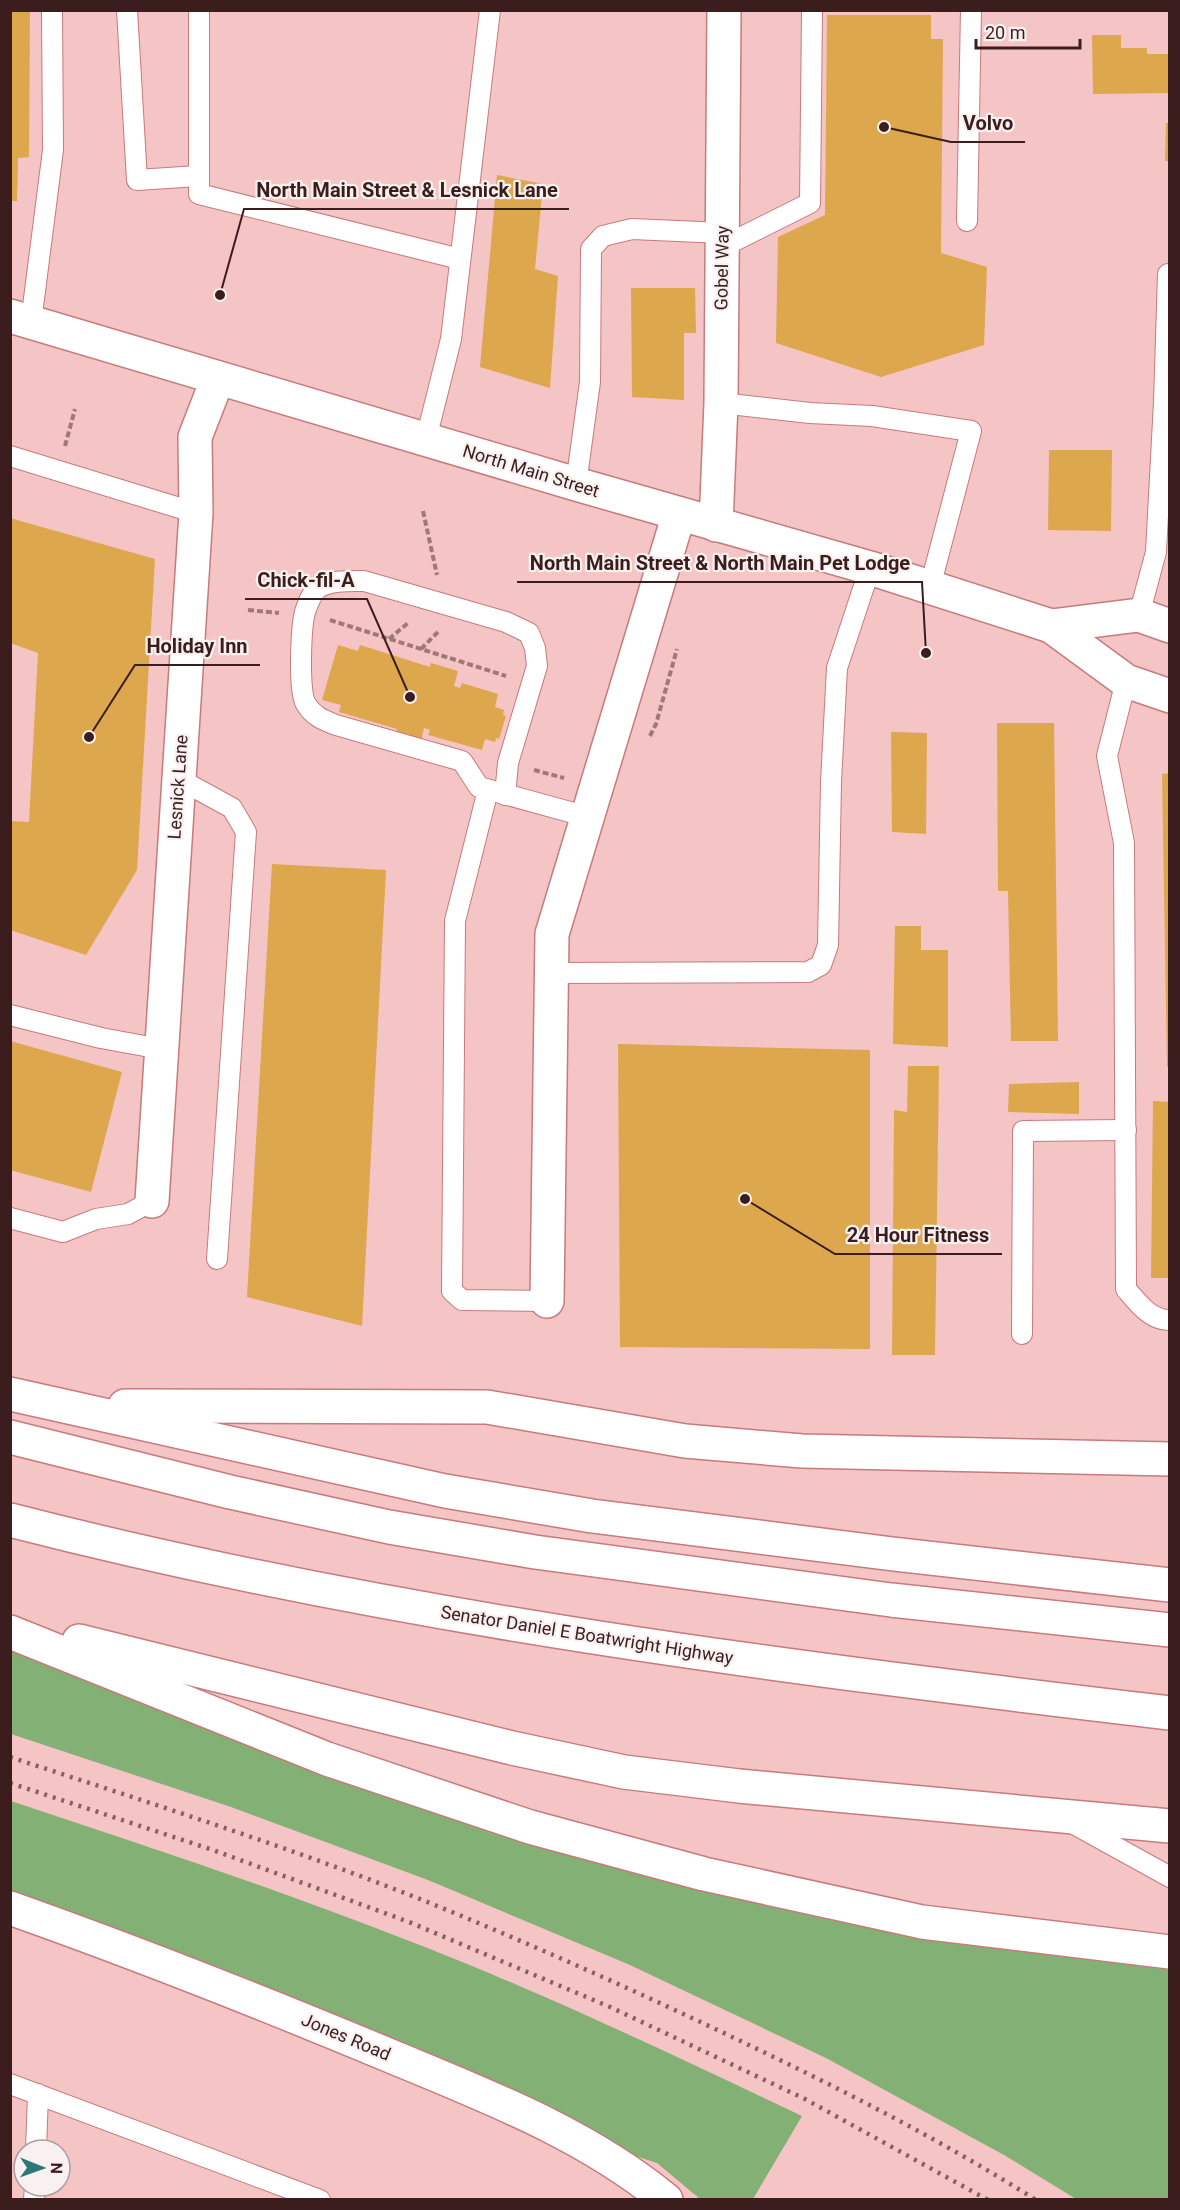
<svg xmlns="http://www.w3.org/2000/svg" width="1180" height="2210" viewBox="0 0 1180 2210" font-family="Roboto,sans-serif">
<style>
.green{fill:#83b074}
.building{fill:#dca74d}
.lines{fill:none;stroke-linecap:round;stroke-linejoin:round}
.service-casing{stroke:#c67b7d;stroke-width:22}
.minor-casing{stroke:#c67b7d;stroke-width:36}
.secondary-casing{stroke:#c67b7d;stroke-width:36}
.motorway-casing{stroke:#c67b7d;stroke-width:36}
.path{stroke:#a17879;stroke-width:4;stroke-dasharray:6 3;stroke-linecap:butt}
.service{stroke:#fff;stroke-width:20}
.minor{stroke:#fff;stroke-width:33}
.secondary{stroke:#fff;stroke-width:33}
.motorway{stroke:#fff;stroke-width:33}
.rail{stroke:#876162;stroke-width:4.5;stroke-dasharray:3 6;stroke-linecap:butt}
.labels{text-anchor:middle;stroke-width:4.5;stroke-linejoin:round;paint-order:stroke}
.street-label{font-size:18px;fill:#3b1d1e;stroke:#f9f0f0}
.leader{fill:none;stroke:#3b1d1e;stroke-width:2}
.callout-dot{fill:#3b1d1e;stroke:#f9f0f0;stroke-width:2}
.callout-label{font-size:20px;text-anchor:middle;font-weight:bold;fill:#3b1d1e;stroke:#f9f0f0;stroke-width:4.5;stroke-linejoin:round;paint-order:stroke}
</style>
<rect width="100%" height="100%" fill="#f5c4c4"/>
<g class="green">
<path d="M10,1632L707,1878L1169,1952V2199H1076L1004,2155L826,2058L630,1965L428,1880L231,1807L11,1734Z"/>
<path d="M11,1801C143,1845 274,1888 404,1939C540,1991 671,2054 802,2116L753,2199H700L657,2163L567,2134L11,1908Z"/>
</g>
<g class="building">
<path d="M10,10H30L29,157L18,158L17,201H10Z"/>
<path d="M827,15H931V39H943L941,253L987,267L984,345L881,377L776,343L778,237L825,215Z"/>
<path d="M1092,35H1121V48H1147V54H1170V93L1093,94Z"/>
<path d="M1166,123H1170V161H1165Z"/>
<path d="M497,175L543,184L535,269L558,276L550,388L480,367Z"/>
<path d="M631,288H695L696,333H684V400L632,397Z"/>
<path d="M1049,450H1112L1111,531L1048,530Z"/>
<path d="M10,518L155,559L137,870L86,955L10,930V821L29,822L38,653L10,643Z"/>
<path d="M338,645L358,651L360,645L430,667L431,663L458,671L454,686L460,688L462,683L498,694L495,707L504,710L503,715L506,716L499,739L496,738L495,742L485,739L482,750L428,735L430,730L424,728L421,741L396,734L397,729L339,712L341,705L322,700Z"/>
<path d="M997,723H1054L1058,1041H1011L1008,891H998Z"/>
<path d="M891,732L927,733L926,834L892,832Z"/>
<path d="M1170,773V1067H1167L1162,774Z"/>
<path d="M272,864L386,870L362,1326L247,1297Z"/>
<path d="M895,926H921V950H948V1047L893,1044Z"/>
<path d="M10,1041L122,1072L91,1192L10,1170Z"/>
<path d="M618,1044L870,1050V1349L620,1347Z"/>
<path d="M908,1066H939L935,1355H892L894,1110L907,1112Z"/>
<path d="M1079,1082V1114L1008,1112L1009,1084Z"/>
<path d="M1153,1101L1170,1102V1278H1151Z"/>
</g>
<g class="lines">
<g class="service-casing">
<g id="service">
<path d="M127,10L137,180L198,176"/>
<path d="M199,10V194L460,259"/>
<path d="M967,221L971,10"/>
<path d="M722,247L810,203L812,10"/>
<path d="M1168,274L1164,402H1170"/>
<path d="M31,322L53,150L52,10"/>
<path d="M721,403L810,413L872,416L971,431L930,587"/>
<path d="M426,439L451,339L490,10"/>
<path d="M10,456L196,513"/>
<path d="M576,484L590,382L591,249L603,236L632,229L723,233"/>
<path d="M1139,615L1156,552L1164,402"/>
<path d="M1126,681L1107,756L1124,843L1126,1289C1137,1302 1151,1321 1170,1320"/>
<path d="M179,779L232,808L246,832L217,1259"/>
<path d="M488,790L455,921L452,1291L462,1300L547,1301"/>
<path d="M505,795L508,763L537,666L535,648L529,633L506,622L364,581C350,581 330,580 318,588C311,594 308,603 305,612C301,627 298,693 306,704C313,716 323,720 336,725L462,761L479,787L588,817"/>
<path d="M552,973L808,972L821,965L828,945L831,782L837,668L870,568"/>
<path d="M10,1015L101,1038L161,1049"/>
<path d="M10,1218L63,1232L96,1219L128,1214L152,1201"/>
<path d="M1022,1334L1023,1131L1126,1130"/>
<path d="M1074,1824L1170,1877"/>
<path d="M10,2084L320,2200"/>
<path d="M36,2150L38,2094"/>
<path d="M34,2200L35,2186"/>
</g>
</g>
<g class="minor-casing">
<g id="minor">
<path d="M716,525L721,403L724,10"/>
<path d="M152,1201L196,513L195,437L218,378"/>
<path d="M547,1301L552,934L679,514"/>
<path d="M10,1908C140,1954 266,2004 393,2057C487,2096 586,2134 666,2200"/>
</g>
</g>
<g class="secondary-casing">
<g id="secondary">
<path d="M10,316L576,484L870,568L1051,626L1126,681L1170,696"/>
<path d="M1051,626L1139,615L1170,626"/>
</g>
</g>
<g class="motorway-casing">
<g id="motorway">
<path d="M10,1394L445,1491L592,1516L893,1554L1170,1585"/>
<path d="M125,1406L487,1407L685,1441L802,1451L1170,1459"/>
<path d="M10,1437L230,1492L389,1527L535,1552L891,1600L1170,1630"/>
<path d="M10,1520C391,1618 780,1667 1170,1713"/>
<path d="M10,1632L327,1759L530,1827L704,1874L922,1922L1170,1952"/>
<path d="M79,1641L512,1748L624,1772L739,1786L1170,1826"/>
</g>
</g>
<g class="path">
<path d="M65,446L75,409"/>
<path d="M423,511L437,575"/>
<path d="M248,610L279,613"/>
<path d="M330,620L506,676"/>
<path d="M389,639L408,623"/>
<path d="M421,649L439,631"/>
<path d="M650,736L656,724L677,649"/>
<path d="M534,770L564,778"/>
</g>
<use href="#service" class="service"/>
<use href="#minor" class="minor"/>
<use href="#secondary" class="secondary"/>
<use href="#motorway" class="motorway"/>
<g class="rail">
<path d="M10,1757C147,1802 286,1846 420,1899C524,1941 627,1987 728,2035C833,2085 938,2138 1036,2200"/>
<path d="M10,1783L213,1850L409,1922L610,2007L805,2099L988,2200"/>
</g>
</g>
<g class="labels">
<g class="street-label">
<text transform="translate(722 268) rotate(-89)" y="6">Gobel Way</text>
<text transform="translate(531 471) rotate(17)" y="6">North Main Street</text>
<text transform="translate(178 787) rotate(-86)" y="6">Lesnick Lane</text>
<text transform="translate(587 1635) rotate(9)" y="6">Senator Daniel E Boatwright Highway</text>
<text transform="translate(346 2037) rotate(23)" y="6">Jones Road</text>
</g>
</g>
<path class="leader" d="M884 127L951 142H1025M220 295L244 209H569M926 653L922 582H517M410 697L367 599H245M89 737L135 665H260M745 1199L835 1254H1002"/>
<g class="callout-dot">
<circle cx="884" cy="127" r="6"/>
<circle cx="220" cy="295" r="6"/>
<circle cx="926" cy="653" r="6"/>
<circle cx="410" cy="697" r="6"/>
<circle cx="89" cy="737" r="6"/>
<circle cx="745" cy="1199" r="6"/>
</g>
<g class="callout-label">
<text x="988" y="130">Volvo</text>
<text x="407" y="197">North Main Street &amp; Lesnick Lane</text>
<text x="720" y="570">North Main Street &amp; North Main Pet Lodge</text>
<text x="306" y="587">Chick-fil-A</text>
<text x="197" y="653">Holiday Inn</text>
<text x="918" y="1242">24 Hour Fitness</text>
</g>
<rect width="1180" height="2210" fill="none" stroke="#3b1d1e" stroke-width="24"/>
<g transform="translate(42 2168) rotate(91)"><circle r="28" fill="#f9f0f0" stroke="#ad9c9c" stroke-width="1.5"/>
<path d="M0-4.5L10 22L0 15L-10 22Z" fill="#2d7779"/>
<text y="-9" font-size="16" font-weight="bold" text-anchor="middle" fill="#3b1d1e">N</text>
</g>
<path d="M976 39v9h104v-9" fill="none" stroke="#3b1d1e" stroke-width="3"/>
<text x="985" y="39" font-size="18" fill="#3b1d1e" stroke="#f9f0f0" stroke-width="4.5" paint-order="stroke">20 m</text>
</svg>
